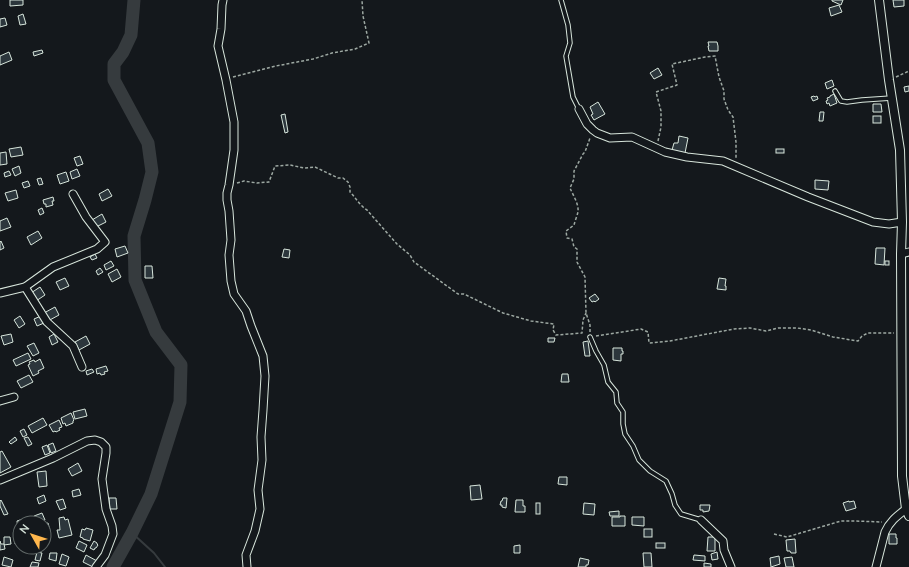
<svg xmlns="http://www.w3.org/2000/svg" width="909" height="567" viewBox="0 0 909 567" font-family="'Nunito Sans',sans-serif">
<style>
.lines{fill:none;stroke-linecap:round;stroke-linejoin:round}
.stream{stroke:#363b3e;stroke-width:2}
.river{stroke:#363b3e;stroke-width:13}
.building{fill:#2c363c;stroke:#d8e6dc}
.service-casing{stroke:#d8e6dc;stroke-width:5.5}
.minor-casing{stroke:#d8e6dc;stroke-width:9}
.tertiary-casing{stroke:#d8e6dc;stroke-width:10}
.path{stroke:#9da8a2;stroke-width:1.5;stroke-dasharray:3 2;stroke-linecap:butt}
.service{stroke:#14181c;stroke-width:3.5}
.minor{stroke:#14181c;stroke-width:7}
.tertiary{stroke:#14181c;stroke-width:8}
</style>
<rect width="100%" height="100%" fill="#14181c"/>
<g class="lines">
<path class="stream" d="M132,533L154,553L165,567"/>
<path class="river" d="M113,567L132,533L151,494L180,402L181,365L156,332L135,280L134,236L145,200L152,172L148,143L114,80V64L123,52L131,35L134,0"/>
</g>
<g class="building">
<path d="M10,0H23V5L10,6Z"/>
<path d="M832,0H843L841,5L832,1Z"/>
<path d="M893,0H904V6L894,7Z"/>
<path d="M839,5L842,12L831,16L829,8Z"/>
<path d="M23,14L26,24L20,25L18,16Z"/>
<path d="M5,18L7,25L0,27V19Z"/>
<path d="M708,42H717L718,46V51H709L708,46H709Z"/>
<path d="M42,50L43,53L34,56L33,52Z"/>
<path d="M9,52L12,60L0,65V56Z"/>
<path d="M658,68L662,75L654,79L650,73Z"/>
<path d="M832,80L834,86L827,89L825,83Z"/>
<path d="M909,86V91L905,92L904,87Z"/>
<path d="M834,94L837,103L830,106L829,103L827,104L826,101L828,100L827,98L830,97V96Z"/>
<path d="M814,96L815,97L817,96L818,99L813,101L811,97Z"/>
<path d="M598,102L605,114L594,120L591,115L593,114L590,107Z"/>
<path d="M873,104H881L882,112H873Z"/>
<path d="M820,112H824L823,121H819Z"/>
<path d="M285,114L288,132L285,133L281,115Z"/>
<rect x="873" y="116" width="8" height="7"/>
<path d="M679,136L688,138L685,153L672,150L674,143H678Z"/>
<path d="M21,147L23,155L11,157L9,149Z"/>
<rect x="776" y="149" width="8" height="4"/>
<path d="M6,152L7,164L0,165V153Z"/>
<path d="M80,156L83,164L77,166L74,158Z"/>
<path d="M19,166L21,173L15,176L12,169Z"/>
<path d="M77,169L80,176L72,179L70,172Z"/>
<path d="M9,171L11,175L5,177L4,173Z"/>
<path d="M66,172L69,181L60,184L57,175Z"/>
<path d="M41,178L43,184L39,185L37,179Z"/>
<path d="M815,180L829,181L828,190L815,189Z"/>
<path d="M28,181L30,186L24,188L22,183Z"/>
<path d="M108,189L112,196L102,201L99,194Z"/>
<path d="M16,190L18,198L8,201L5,193Z"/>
<path d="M53,197L54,201H52L53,205L46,207V204H44L43,200Z"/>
<path d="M42,208L44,213L40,215L38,210Z"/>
<path d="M102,214L106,222L96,227L92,220Z"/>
<path d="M7,218L11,227L0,231V221Z"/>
<path d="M38,231L42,238L31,245L27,237Z"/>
<path d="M1,241L4,248L0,250V242Z"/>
<path d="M125,246L128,253L117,257L115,249Z"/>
<path d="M876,248H885L884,265L875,264Z"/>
<path d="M284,249L290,250L289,258L282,257Z"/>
<path d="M95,254L97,258L92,260L90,257Z"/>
<path d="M111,261L114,266L106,270L104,265Z"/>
<rect x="885" y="261" width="4" height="4"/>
<path d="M145,266H152L153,278H145Z"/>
<path d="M100,268L103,272L98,275L96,271Z"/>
<path d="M117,269L121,277L112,282L108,274Z"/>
<path d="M65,278L69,286L60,290L56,282Z"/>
<path d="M719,278L726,279L725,286H726V290L717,289Z"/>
<path d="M40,287L45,295L36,301L31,293Z"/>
<path d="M595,294L599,299L595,302L594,301L592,302L589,298Z"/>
<path d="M55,307L59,315L48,321L44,313Z"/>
<path d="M20,316L25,324L19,328L14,320Z"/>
<path d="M41,316L44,323L37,326L34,319Z"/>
<path d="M11,334L13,342L4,345L1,336Z"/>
<path d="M54,334L58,342L52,345L49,337Z"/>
<path d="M86,336L90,344L79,350L75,342Z"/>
<path d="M548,338H555L554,342H548Z"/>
<path d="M588,341L590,356H585L583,342Z"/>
<path d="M34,343L39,353L33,356L27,346Z"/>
<path d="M613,348H622V351H623V354H621V361L613,360Z"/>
<path d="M28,353L31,359L16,366L13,360Z"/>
<path d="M40,359L44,368L38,371L39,373L33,376L28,365L30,364L29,362L34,360L35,362Z"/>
<path d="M106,366L108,371L104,372L105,374L101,375L100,373L97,374L96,369Z"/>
<path d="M92,369L94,372L87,375L86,371Z"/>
<path d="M562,374H568L569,382H561Z"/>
<path d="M29,375L33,382L21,388L17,381Z"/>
<path d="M85,409L87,416L75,419L73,412Z"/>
<path d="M71,413L74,420L73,421V423L66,426L65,423L63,424L61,418Z"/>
<path d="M43,418L47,425L32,433L28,426Z"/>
<path d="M59,420L62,427L59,428L60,430L56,432L55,431L53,432L49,425Z"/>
<path d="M24,429L27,435L23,437L20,431Z"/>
<path d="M15,437L17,440L11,444L9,442Z"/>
<path d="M28,437L32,444L28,446L24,438Z"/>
<path d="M53,443L56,451L51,453L48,445Z"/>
<path d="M47,445L50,453L45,455L42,447Z"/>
<path d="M2,451L11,467L0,473V452Z"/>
<path d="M78,463L82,471L72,476L68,469Z"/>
<path d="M46,471L47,486L39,487L37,472Z"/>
<path d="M559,477H567V485L558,484Z"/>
<path d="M480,485L482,499L471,500L470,486Z"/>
<path d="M79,489L81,495L73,497L72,491Z"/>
<path d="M44,495L46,501L39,504L37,498Z"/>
<path d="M109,498H116L117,509H110Z"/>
<path d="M503,498H507L506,508L502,507V505H500L501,501H502Z"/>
<path d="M63,499L66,508L60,510L56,501Z"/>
<path d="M1,500L8,514L4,515L0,506V501Z"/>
<path d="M516,500H523V506H525V512H515Z"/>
<path d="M849,501V502L854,501L856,508L846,511L843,503Z"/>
<rect x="536" y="503" width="4" height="11"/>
<path d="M584,503L595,504L594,515L583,514Z"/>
<path d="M700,505H710L709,511L703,512V510H700Z"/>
<path d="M619,511V516H610L609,512Z"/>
<path d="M42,513L45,520L37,523L34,516Z"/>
<path d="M620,516H625V526H612V517H620Z"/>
<path d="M64,517L65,520L68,519L72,535L59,538L57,530H60L59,518Z"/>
<path d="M632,517H644V526L632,525Z"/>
<path d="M23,519L24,523H20V530H18L17,521Z"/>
<path d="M48,523L50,531L44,533V524Z"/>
<path d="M86,528L93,530L90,541L83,539V538L80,537L82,529L85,530Z"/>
<rect x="644" y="529" width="8" height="8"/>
<path d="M15,534H20V543L15,544Z"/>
<path d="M889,534H896V538H897V544H889Z"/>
<path d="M4,537H10L11,544L4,545Z"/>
<path d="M708,537H715V551H707Z"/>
<path d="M795,539L796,553H791L790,551H787L786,540Z"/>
<path d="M0,541L1,544H4L5,549L0,550Z"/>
<path d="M79,541L87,545L84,552L76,548Z"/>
<path d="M94,541L97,543V544L98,545L96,548H95L94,550L90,548Z"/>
<rect x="656" y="543" width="9" height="5"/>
<path d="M520,545V553H514V546Z"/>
<path d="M37,552L42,553L40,561L35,560Z"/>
<path d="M717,552L718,559L712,560L711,554Z"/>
<path d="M50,553H57L56,561L49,559Z"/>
<path d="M643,553H651L652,567H644Z"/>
<path d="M62,554L69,557L66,566L59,564Z"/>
<path d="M86,555L97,561L93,567L83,562Z"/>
<path d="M694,555L705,556V561L693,560Z"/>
<path d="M779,556L780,564L771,567L770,558Z"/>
<path d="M4,557L13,560L11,567L2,565Z"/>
<path d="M792,557L794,567H786L784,558Z"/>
<path d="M580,558L589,560L588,565H586V567H578Z"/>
<path d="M32,562L39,563L38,567H30Z"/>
<path d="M704,563L711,564V567H704Z"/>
</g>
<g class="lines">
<g class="service-casing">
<g id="service">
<path d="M561,0L568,25L570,43L566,56L573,97L579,109"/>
<path d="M835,91L841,101L847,102L862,100L892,98"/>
<path d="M590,337L596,351L604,365L608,382L616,392L617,403L623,412V424L625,434L633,446L639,460L650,471L666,481L672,494L675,505L681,514L701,520"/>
</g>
</g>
<g class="minor-casing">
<g id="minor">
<path d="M223,0L222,5L221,29L218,46L226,80L234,122V150L229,185L227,193V200L229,211L231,240L229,255L231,281L234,294L246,311L251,326L263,356L265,376L263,410L261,437L262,460L258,490L260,509L255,531L246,555L247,567"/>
<path d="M579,109L587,124L593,130L597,133L610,138L632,137L665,152L687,157L723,161L808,197L873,222L889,224L902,222"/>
<path d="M901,254L909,252"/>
<path d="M25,287L47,322L73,346L82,367"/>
<path d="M0,293L25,287L53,267L97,249L105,242L86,217L73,194"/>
<path d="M0,401L14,397"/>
<path d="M0,480L53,458L87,441L95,440L101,442L106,447V453L102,479L106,509L112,526L113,534L105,555L96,567"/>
<path d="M701,520L723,541L724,550L731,567"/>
<path d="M876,567L885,532C890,521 897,516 906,509"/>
</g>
</g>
<g class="tertiary-casing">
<path id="tertiary" d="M879,0L889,80L900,150L902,222L901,254L902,476L906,509L909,516"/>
</g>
<g class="path">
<path d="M233,77L276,66L313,59L332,53L355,49L369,43L363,16L362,0"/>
<path d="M896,77L909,71"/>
<path d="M658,141L661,127V111L656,92L677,85L672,64L705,57L715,56L719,77L724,91V99L728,110L733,117L736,142V159"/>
<path d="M237,183L244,181L257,183L269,182L275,166L290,165L304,168L315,167L338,178H343L348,182L350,187V192C356,198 360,206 367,210L397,244L410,255L414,262L458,294H464L503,313L531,321L554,324L553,330L556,335L582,333L583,320L586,313"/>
<path d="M590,332V325L586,313L585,277L577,262V249L574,247L572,239L567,238L566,231L574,225C575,221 577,216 578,212C579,204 573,195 570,188L574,179V171L583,154L585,152L590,138"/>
<path d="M596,336L641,329L648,332L649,343L670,341L734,329L750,328L766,331L778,328H797L811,330L833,337L858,341L862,336L868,333H894"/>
<path d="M774,534L787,537L841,521H856L882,522"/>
</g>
<use href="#service" class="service"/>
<use href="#minor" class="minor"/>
<use href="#tertiary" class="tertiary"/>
</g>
<g transform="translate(32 535) rotate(309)"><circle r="19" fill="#14181c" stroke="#626a69"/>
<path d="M0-3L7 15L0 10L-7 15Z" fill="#ffb74d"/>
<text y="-6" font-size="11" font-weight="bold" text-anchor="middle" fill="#d8e6dc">N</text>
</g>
</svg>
